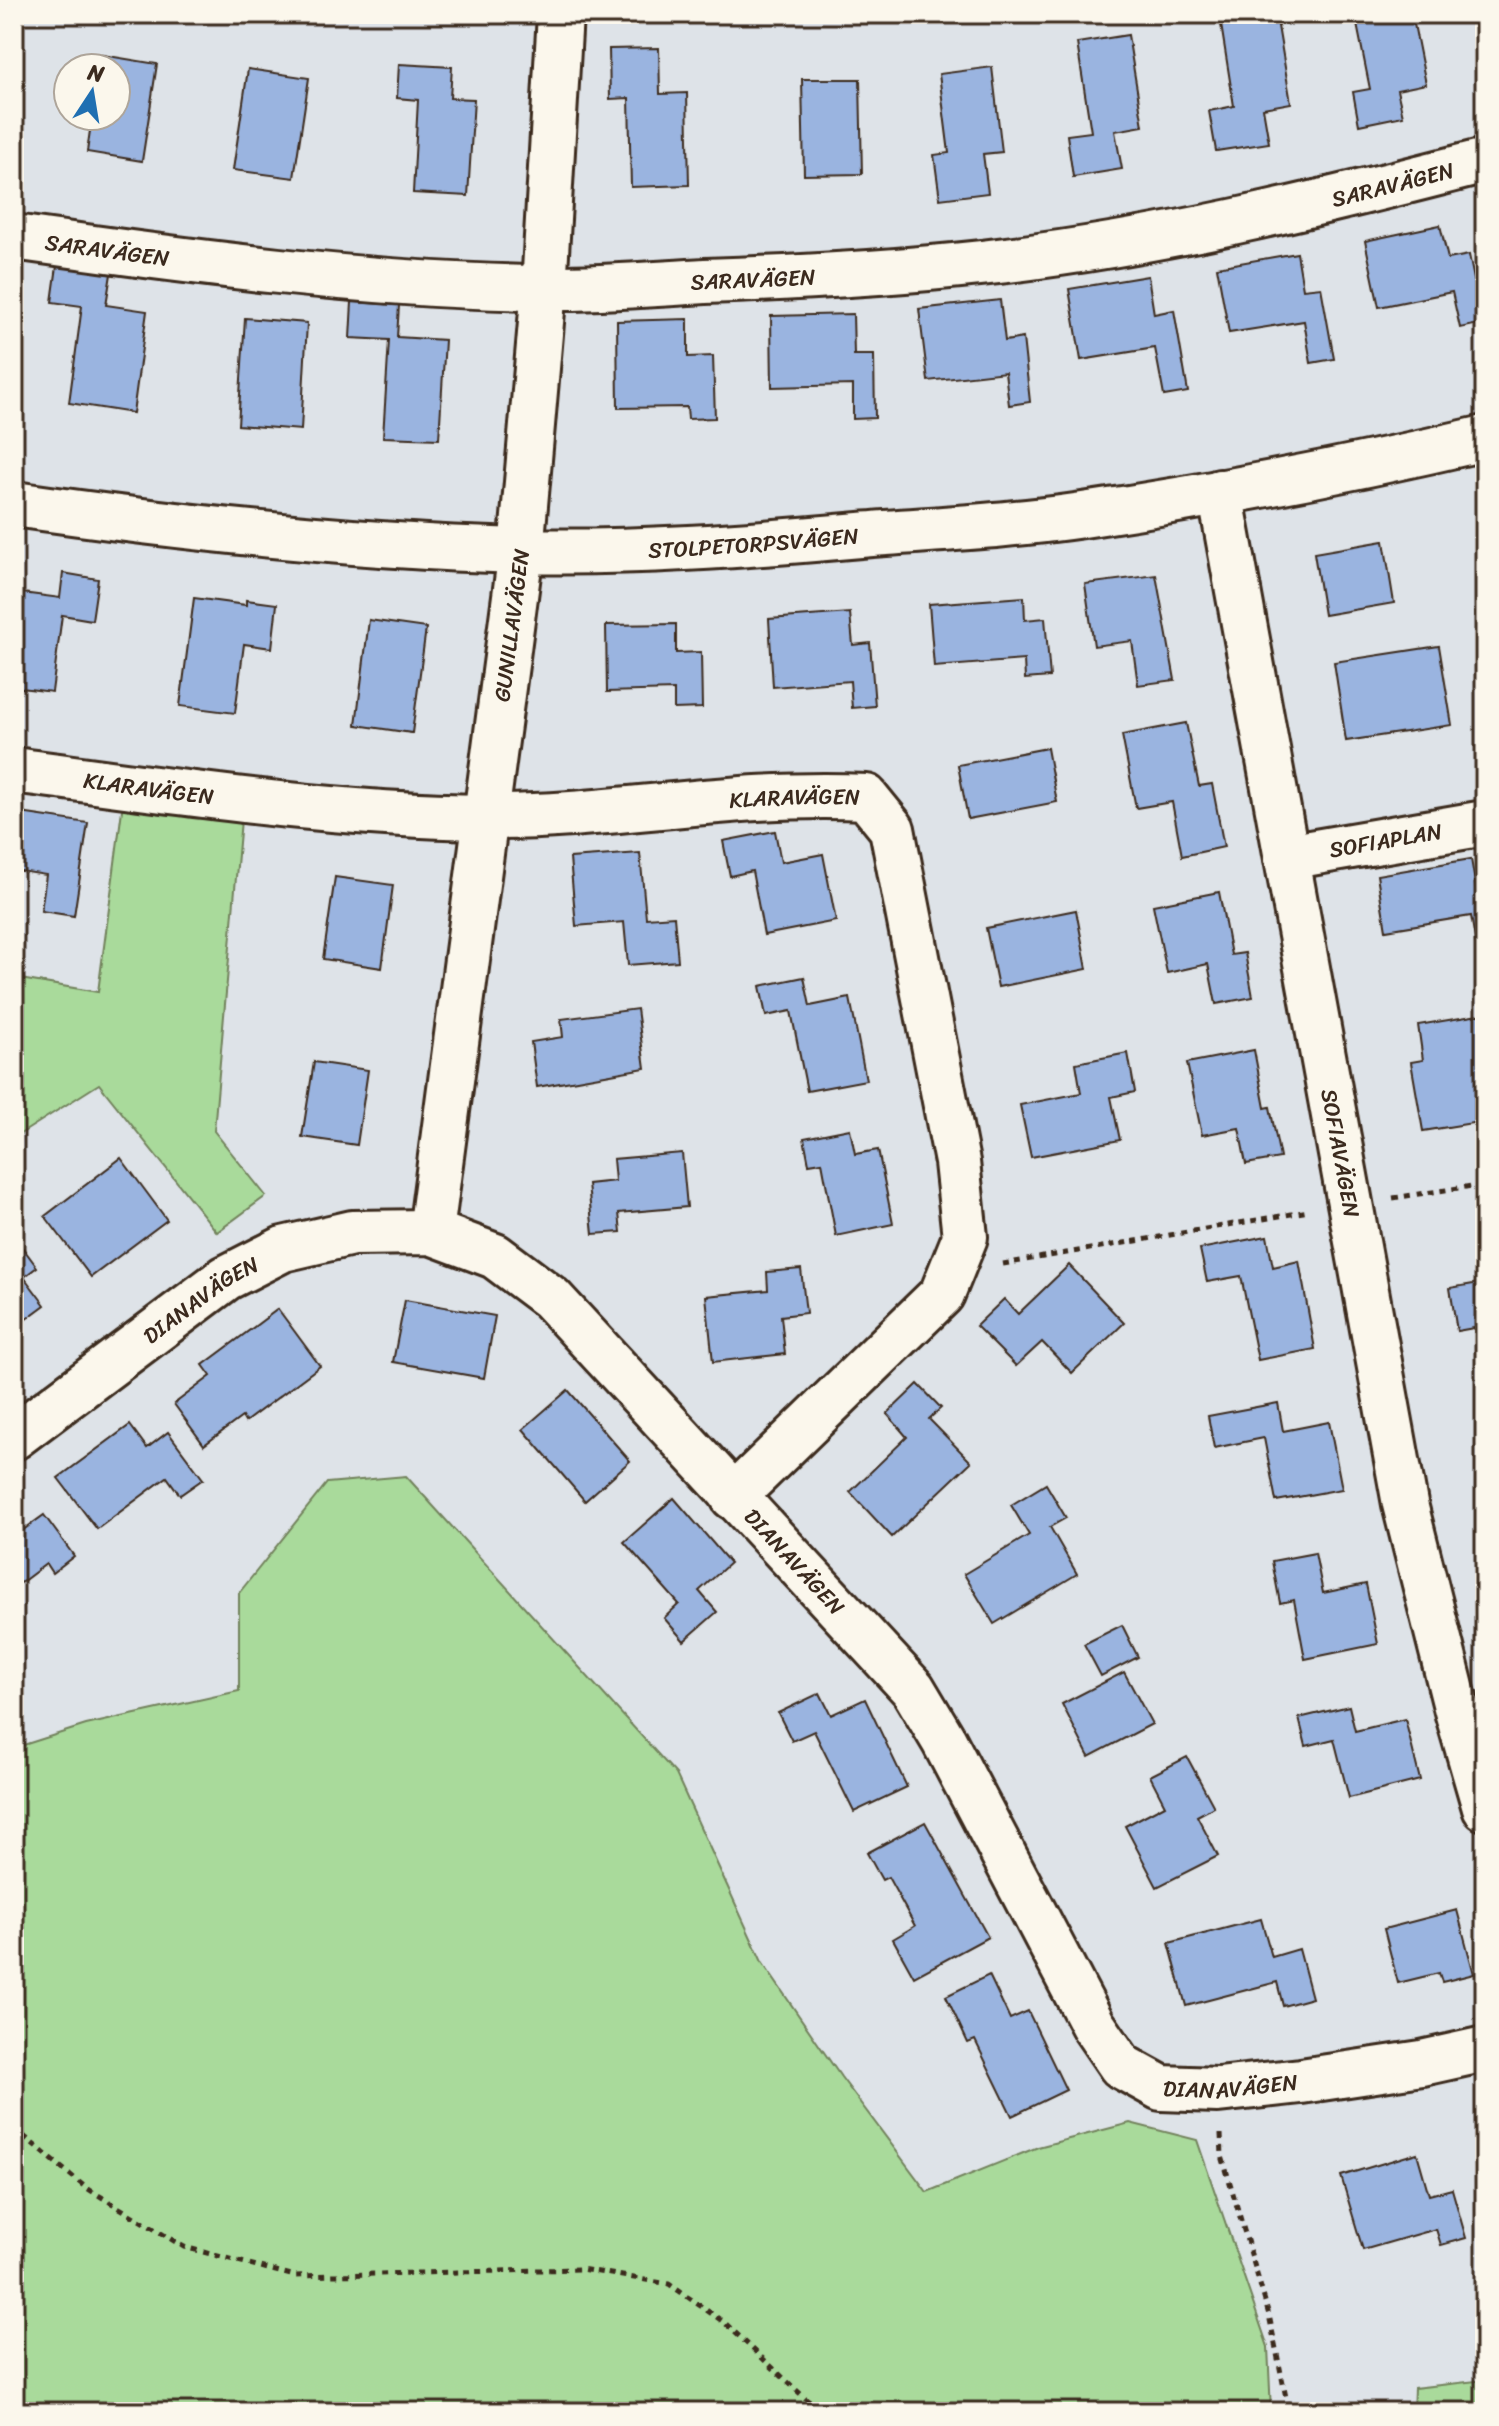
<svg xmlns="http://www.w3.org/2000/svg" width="1499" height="2426" viewBox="0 0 1499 2426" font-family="Sriracha,sans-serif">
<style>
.green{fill:#a9da9b;stroke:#72825c;stroke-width:2}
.building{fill:#9ab4e0;stroke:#3b2a1e;stroke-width:2}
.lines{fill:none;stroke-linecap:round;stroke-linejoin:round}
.minor-casing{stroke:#3b2a1e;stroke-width:50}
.path{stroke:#3b2a1e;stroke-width:5;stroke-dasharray:6 6;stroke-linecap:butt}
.minor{stroke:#fbf7ec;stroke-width:44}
.labels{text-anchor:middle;stroke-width:7;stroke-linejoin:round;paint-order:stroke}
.street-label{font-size:22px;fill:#3b2a1e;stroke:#fbf7ec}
</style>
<rect width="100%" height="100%" fill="#dee3e8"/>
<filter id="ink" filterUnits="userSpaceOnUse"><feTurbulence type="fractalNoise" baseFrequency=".0125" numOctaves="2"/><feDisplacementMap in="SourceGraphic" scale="16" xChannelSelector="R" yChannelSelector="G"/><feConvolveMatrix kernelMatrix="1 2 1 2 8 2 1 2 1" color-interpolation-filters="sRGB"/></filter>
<g filter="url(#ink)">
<g class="green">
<path d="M125,787L242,808L214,1131L266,1196L217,1232L99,1084L14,1138V978L98,992Z"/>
<path d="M406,1476L676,1774L762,1962L841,2077L927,2192L1038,2147L1130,2123L1197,2140L1268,2347L1271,2412H14V1748L86,1725L239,1691V1593L327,1483Z"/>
<path d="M1485,2380V2412H1413L1414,2388Z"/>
</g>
<g class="building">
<path d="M1244,14H1276L1291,103L1263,108L1269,143L1216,151L1209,111L1234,106L1220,18Z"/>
<path d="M1355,14H1412L1426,84L1397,90L1403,116L1359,125L1353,92L1370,89Z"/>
<path d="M1128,35L1143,126L1115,131L1122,169L1073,177L1067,135L1091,132L1077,43Z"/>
<path d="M659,48L660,94L687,93L689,185L631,187L629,98L610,99L609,49Z"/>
<path d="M102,55L157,64L142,161L87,152L92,116H116V68H100Z"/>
<path d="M399,64L452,67L450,98L474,99L468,196L413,193L418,100L397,98Z"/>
<path d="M992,67L1002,152L983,154L988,193L940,199L934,155L949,153L939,74Z"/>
<path d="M248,69L309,78L294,178L233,170Z"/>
<path d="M802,79H860L862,174L804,175Z"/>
<path d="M1440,225L1448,259L1469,255L1483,323L1460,328L1452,292L1379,307L1365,241Z"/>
<path d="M1297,253L1303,289L1321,287L1334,359L1311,363L1304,321L1229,333L1217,267Z"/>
<path d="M57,266L111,274L106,305L147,311L133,413L69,403L82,306L52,302Z"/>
<path d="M1148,276L1154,314L1174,310L1188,392L1164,396L1155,348L1081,360L1069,289Z"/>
<path d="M1000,300L1005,341L1023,338L1030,402L1009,405L1005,372L928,381L919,309Z"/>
<path d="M352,302L399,305L397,337L445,340L439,439L383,437L389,340L350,338Z"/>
<path d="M853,314L854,355H874L875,418L853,419V385L772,387L771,316Z"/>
<path d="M245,318L307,323L301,430L238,425Z"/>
<path d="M688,319V357L713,356L715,418L688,419L687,407L618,408L617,321Z"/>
<path d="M1384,541L1394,603L1324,615L1314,553Z"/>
<path d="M63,573L98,579L92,620L62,615L52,692L14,687V592L60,598Z"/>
<path d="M1156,575L1175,680L1138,685L1132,641L1094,646L1085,584Z"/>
<path d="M1024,597L1025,620L1045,618L1050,677L1025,679L1024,660L934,667L929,604Z"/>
<path d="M194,598L246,605V600L277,604L272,648L244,644L235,713L180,706Z"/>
<path d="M850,613L853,645L870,643L875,706L852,708L850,681L773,687L769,619Z"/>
<path d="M369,620L426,628L412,733L356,725Z"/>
<path d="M676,624V653L701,652L702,708L674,709V690L607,692L606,625Z"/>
<path d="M1439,646L1452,725L1346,741L1334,662Z"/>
<path d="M1186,723L1199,786L1212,784L1224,847L1182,856L1172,802L1136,808L1122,735Z"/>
<path d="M1047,748L1057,802L968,819L958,765Z"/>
<path d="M14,812L88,823L74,916L41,911L46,875L14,870Z"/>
<path d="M775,831L781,862L823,854L836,921L764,935L752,871L730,876L723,841Z"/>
<path d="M640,853L646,918L674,916L678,961L628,965L624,922L576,926L570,858Z"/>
<path d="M1471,859L1478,900L1485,899V942L1476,944L1471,916L1386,930L1377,875Z"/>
<path d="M335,877L393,885L382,968L323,959Z"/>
<path d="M1219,892L1231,955L1245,953L1253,997L1216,1004L1208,964L1167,973L1153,905Z"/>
<path d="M1076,910L1087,969L998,987L986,928Z"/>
<path d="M804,977L810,1006L850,998L866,1080L807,1091L791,1011L766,1016L760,986Z"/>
<path d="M637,1009L645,1068L537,1087L531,1042L563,1037L561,1019Z"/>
<path d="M1485,1014V1121L1423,1131L1411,1062L1423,1060L1418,1025Z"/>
<path d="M1254,1050L1265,1108L1270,1107L1280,1158L1246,1164L1239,1128L1202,1135L1187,1063Z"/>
<path d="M1128,1053L1135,1092L1111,1097L1120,1140L1031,1157L1020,1105L1081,1093L1076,1063Z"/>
<path d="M314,1062L368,1070L357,1145L302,1137Z"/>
<path d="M850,1129L855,1154L878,1150L893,1224L836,1236L822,1162L809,1164L804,1138Z"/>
<path d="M682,1153L687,1207L619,1213L621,1232L593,1234L588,1184L615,1181L613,1159Z"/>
<path d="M121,1158L167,1220L91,1277L45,1216Z"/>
<path d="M14,1236L37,1267L24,1277L45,1305L14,1328Z"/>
<path d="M1267,1236L1273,1267L1299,1261L1315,1349L1258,1360L1241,1276L1207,1282L1200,1249Z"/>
<path d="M1069,1265L1124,1323L1072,1373L1042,1342L1016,1366L976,1326L1004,1299L1018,1314Z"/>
<path d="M801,1269L806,1313L781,1316L785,1354L713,1362L706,1296L768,1290L767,1272Z"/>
<path d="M1485,1282V1326L1457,1331L1450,1288Z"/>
<path d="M405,1300L495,1316L484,1378L393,1362Z"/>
<path d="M278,1309L320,1366L245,1422L242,1417L204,1445L174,1404L211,1376L203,1365Z"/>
<path d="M918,1384L941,1408L929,1419L971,1462L892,1537L850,1492L907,1437L887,1414Z"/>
<path d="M568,1390L630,1461L585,1501L523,1429Z"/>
<path d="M1278,1403L1283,1431L1329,1422L1342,1489L1276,1501L1264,1438L1214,1448L1208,1416Z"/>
<path d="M130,1425L147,1448L168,1432L203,1479L180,1495L167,1477L97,1529L58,1478Z"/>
<path d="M1046,1484L1066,1518L1050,1527L1077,1574L994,1624L964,1574L1029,1535L1011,1505Z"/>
<path d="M674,1498L730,1563L699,1591L717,1612L684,1641L664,1618L679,1604L624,1542Z"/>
<path d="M44,1515L74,1556L52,1573L46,1564L14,1588V1518L23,1530Z"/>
<path d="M1315,1553L1323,1593L1366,1584L1378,1644L1305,1659L1294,1600L1280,1603L1272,1561Z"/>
<path d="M1122,1625L1138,1657L1101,1676L1084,1644Z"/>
<path d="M1124,1672L1152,1724L1089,1757L1062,1704Z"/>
<path d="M820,1693L831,1715L865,1699L907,1787L854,1812L814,1731L792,1741L778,1713Z"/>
<path d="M1349,1706L1355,1731L1405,1719L1420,1780L1349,1798L1334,1739L1306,1746L1299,1718Z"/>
<path d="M1187,1757L1214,1807L1197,1816L1218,1856L1157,1887L1125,1826L1165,1805L1150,1776Z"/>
<path d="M925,1822L988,1937L914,1977L893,1939L915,1926L888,1877L882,1880L867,1853Z"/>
<path d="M1457,1910L1474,1974L1442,1982L1439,1973L1398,1983L1384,1929Z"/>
<path d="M1261,1919L1272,1957L1299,1949L1312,1998L1283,2006L1277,1982L1186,2006L1169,1943Z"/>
<path d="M989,1975L1010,2019L1028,2011L1066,2090L1012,2116L975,2040L968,2043L946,1996Z"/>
<path d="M1417,2153L1429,2195L1452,2189L1466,2238L1441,2245L1436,2229L1363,2250L1341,2176Z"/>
</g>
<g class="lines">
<g class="minor-casing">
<g id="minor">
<path id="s1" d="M14,237C190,262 363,285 541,288C596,289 651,284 705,281C797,278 889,273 981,263C1151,245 1319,204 1485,161"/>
<path id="s2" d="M1220,492L1405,1504L1457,1711L1485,1808"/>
<path id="s3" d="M14,504C182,528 348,546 518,551C631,554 747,545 860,535C934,529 1009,526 1083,515C1218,495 1352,469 1485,438"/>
<path id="s4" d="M14,770C170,791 327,815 485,817C612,818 738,790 866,797L892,829L957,1162L965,1237L942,1294L733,1497"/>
<path id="s5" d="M1287,857L1485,823"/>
<path id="s6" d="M431,1232L521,551L544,288L560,14"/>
<path id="s7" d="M14,1437L226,1278L283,1249L352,1233L431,1232L495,1256L551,1298L913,1689L944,1741L1093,2025L1121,2066L1161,2088L1218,2090L1301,2081L1422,2063L1485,2049"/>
</g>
</g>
<g class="path">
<path d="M1393,1198L1485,1184"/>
<path d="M1003,1264L1309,1211"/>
<path d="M14,2128L85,2187L184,2247L295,2276L581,2269L669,2284L725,2323L807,2400L826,2412"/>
<path d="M1221,2134L1222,2156L1269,2315L1289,2412"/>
</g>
<use href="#minor" class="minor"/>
</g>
</g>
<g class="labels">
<g class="street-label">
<text dy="8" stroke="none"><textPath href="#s1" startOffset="1390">SARAVÄGEN</textPath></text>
<text dy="8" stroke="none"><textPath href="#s1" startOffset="94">SARAVÄGEN</textPath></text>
<text dy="8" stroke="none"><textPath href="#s1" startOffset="742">SARAVÄGEN</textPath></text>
<text dy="8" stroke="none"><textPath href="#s3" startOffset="742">STOLPETORPSVÄGEN</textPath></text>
<text dy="8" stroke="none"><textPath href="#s6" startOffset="612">GUNILLAVÄGEN</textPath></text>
<text dy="8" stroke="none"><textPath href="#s4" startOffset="136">KLARAVÄGEN</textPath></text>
<text dy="8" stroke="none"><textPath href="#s4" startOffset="784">KLARAVÄGEN</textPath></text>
<text dy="8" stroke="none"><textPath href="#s5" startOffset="100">SOFIAPLAN</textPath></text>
<text dy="8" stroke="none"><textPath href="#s2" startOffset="672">SOFIAVÄGEN</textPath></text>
<text dy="8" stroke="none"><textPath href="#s7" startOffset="232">DIANAVÄGEN</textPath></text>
<text dy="8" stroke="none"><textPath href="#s7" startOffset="976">DIANAVÄGEN</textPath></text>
<text dy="8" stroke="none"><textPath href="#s7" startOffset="1696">DIANAVÄGEN</textPath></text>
</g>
</g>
<rect width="1499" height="2426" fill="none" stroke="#fbf7ec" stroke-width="48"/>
<rect x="24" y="24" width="1451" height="2378" fill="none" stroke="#3b2a1e" stroke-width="3" filter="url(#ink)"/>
<g transform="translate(92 92) rotate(12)"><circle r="38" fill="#fbf7ec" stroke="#aea59a" stroke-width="2"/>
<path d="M0-6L14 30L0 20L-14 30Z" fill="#1f6fb2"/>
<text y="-12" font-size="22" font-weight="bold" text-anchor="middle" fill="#3b2a1e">N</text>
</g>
</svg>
